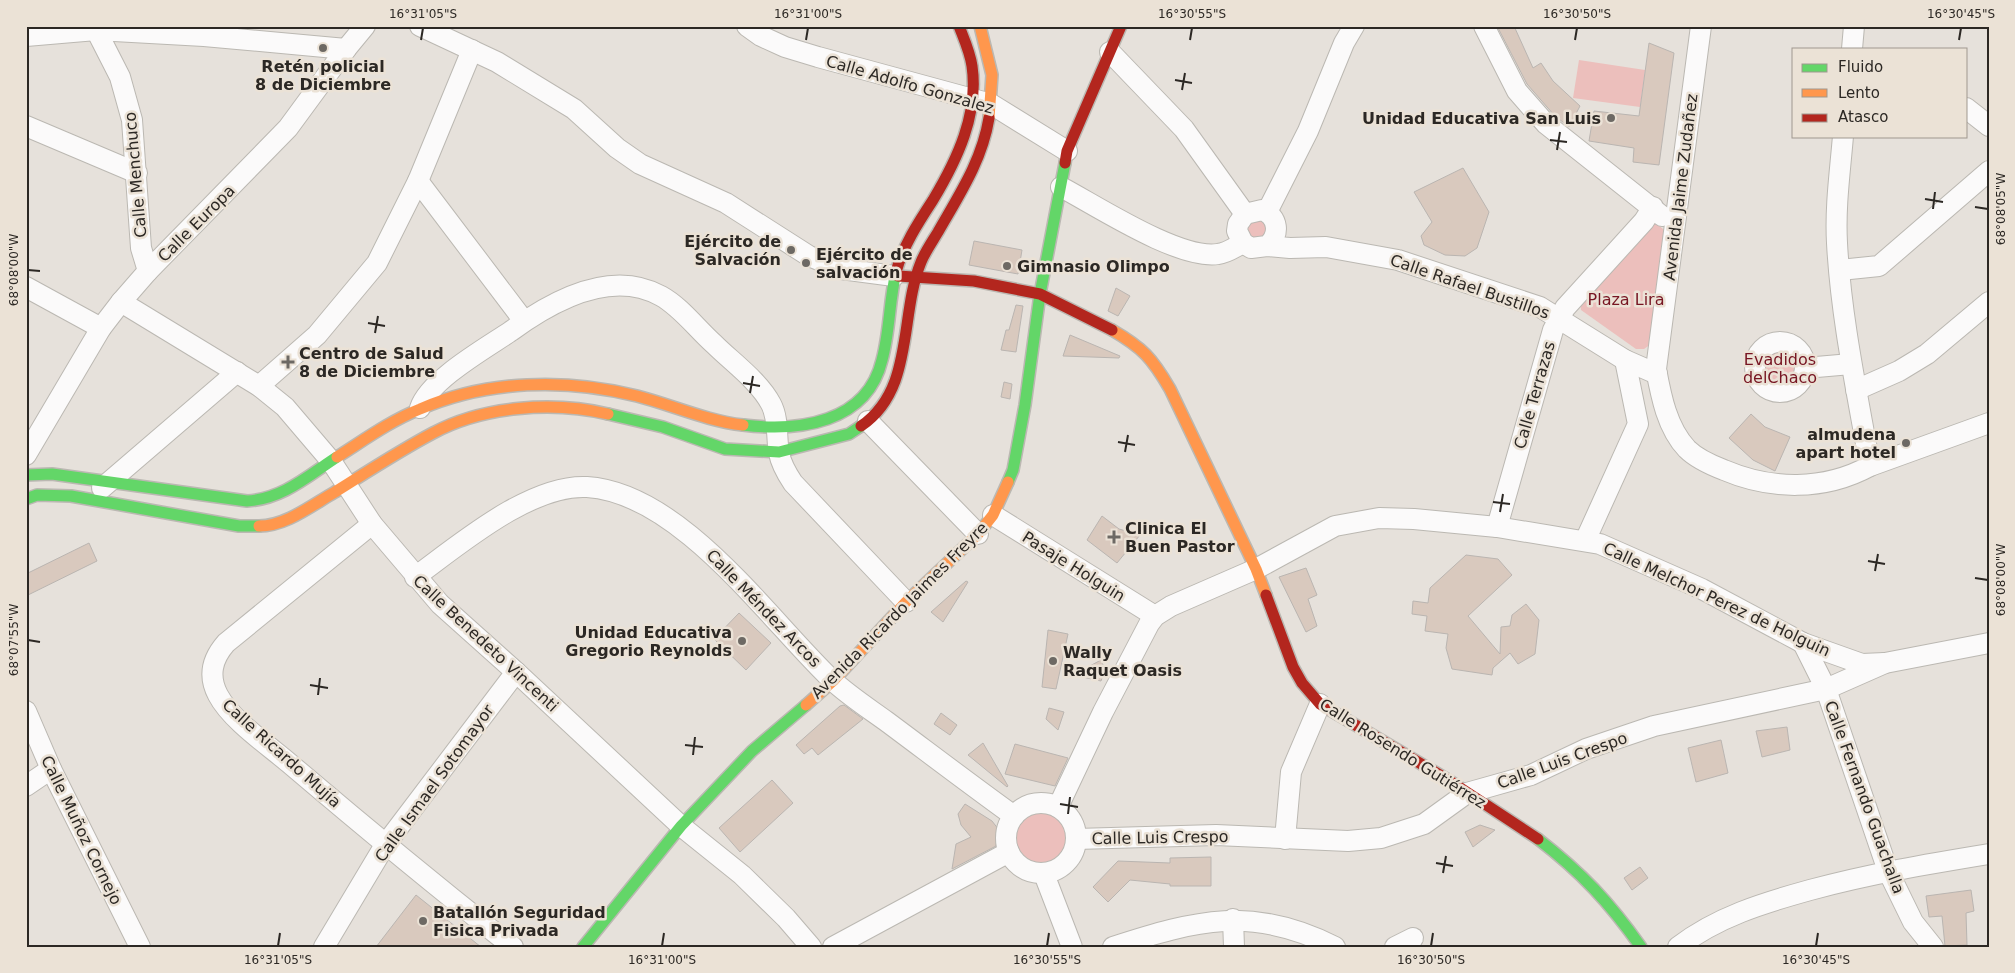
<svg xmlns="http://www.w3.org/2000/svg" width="2015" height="973" viewBox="0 0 2015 973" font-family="'DejaVu Sans',sans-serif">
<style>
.green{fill:#ecbfbc}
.building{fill:#d9c9be;stroke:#bab5b1}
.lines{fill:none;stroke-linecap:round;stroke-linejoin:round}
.street-casing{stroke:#bbb8b2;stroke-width:22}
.fast-casing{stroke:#bbb8b2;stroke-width:14}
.slow-casing{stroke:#bbb8b2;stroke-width:14}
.jam-casing{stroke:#bbb8b2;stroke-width:14}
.street{stroke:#fbfafa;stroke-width:20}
.fast{stroke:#63d668;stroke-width:11}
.slow{stroke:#ff974d;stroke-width:11}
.jam{stroke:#b3261e;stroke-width:11}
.ticks{fill:none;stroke:#2c2824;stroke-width:2}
.poi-dot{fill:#6d6964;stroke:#ebe2d6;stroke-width:2}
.labels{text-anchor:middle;stroke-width:5;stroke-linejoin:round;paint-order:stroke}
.poi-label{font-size:16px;font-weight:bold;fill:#2c2824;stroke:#ebe2d6;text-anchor:start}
.street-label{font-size:16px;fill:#2c2824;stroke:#ebe2d6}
.park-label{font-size:16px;fill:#771522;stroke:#ebe2d6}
.neatline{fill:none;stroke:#2c2824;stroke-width:2}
.ticks-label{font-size:12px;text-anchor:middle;fill:#2c2824}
</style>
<rect width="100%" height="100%" fill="#e6e1db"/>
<g class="green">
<path d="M1579,60L1645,70L1640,107L1573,98Z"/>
<path d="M1255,214L1271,230L1255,244L1243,222Z"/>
<path d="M1656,223L1671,236L1651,344L1644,349H1636L1581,310L1580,296L1649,224Z"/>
<circle cx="1780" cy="368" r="19"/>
<circle cx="1042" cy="839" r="26"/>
</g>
<g class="building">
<path d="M1497,26H1514L1533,68L1541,63L1553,81L1580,106L1569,127L1554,115L1527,84Z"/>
<path d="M1649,43L1674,53L1659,165L1633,162L1634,148L1589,141L1594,111L1639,116Z"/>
<path d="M1463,168L1489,212L1477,248L1465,256L1445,255L1424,245L1421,236L1432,222L1414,192Z"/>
<path d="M974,241L1022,250L1018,274L969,265Z"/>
<path d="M1116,288L1130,296L1118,316L1108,311Z"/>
<path d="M1016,305L1023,306L1016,352L1001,350L1006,330H1009Z"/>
<path d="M1070,335L1120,356L1119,358L1063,356Z"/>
<path d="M1004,382L1012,384L1010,399L1001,397Z"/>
<path d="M1751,414L1765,427L1790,437L1775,471L1753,460L1729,438Z"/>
<path d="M1102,516L1119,529L1140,535L1117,563L1087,540Z"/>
<path d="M89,543L97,561L26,596V574Z"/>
<path d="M1466,555L1498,559L1512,575L1468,616L1500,654L1501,627L1510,626L1512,615L1526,604L1539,620L1535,654L1518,664L1510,653L1493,668L1492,675L1452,669L1446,648L1448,634L1425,631L1427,616L1412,614L1413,601L1428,603L1430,588Z"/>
<path d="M1306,568L1317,595L1308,599L1317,626L1306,632L1279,577Z"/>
<path d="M966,581L968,582L943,622L931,612Z"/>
<path d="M739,613L771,643L746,670L714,639Z"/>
<path d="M1048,630L1068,634L1056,689L1042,687Z"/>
<path d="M1101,660L1105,670L1101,681L1073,675Z"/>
<path d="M844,705L863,719L818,755L812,748L804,754L796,745L840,706Z"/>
<path d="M1049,708L1064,712L1058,730L1046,719Z"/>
<path d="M941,713L957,725L950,735L934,724Z"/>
<path d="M1787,727L1790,750L1762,757L1756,731Z"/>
<path d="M1721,740L1728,773L1696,782L1688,748Z"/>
<path d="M983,743L1008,786L1007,787L968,755Z"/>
<path d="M1015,744L1068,758L1055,786L1005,774Z"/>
<path d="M772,780L793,803L740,852L719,828Z"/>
<path d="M965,804L992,821L999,830L996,846L952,869L956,844L971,837L961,825L958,814Z"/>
<path d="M1480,825L1495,830L1473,847L1465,832Z"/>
<path d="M1211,857V886H1170V884L1130,880L1108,902L1093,887L1118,861L1170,863V858Z"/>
<path d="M1640,867L1648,878L1632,890L1624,878Z"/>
<path d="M1971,890L1974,911L1966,913L1967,945L1945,946L1942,916L1929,917L1926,896Z"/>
<path d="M416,895L481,947H376Z"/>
</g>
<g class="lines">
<g class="street-casing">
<g id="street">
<path d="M94,26L120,77L132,120L141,248L148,271"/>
<path d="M420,26L497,62L574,109L617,148L640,164L726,203L809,256L841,269L894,276"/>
<path d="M747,26L761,36L785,47L818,57L991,104L1067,151"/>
<path d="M1484,26L1517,91L1546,124L1662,216"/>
<path d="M1701,26L1656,369C1661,396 1667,428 1687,449C1697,459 1711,465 1724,470C1771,490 1824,491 1870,466L1989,423"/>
<path d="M26,36L96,30L204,36L346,49"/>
<path d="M1852,49L1854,26"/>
<path d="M1110,52L1184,129L1245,214"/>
<path d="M1966,108L1989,126"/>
<path d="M26,126L137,173"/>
<path d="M1843,136C1840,172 1835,207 1837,243C1841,318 1857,392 1870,466"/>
<path d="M418,181L524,321"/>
<path d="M1061,187C1097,206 1179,260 1218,254C1227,253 1235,247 1243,243"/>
<path d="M1267,212L1308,131L1344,43L1354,26"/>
<path d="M1267,246C1281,235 1278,216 1262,210L1245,214L1238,224L1237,231L1243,243L1251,248L1267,246L1290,248L1326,247L1398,260L1540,307L1625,360L1657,374"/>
<path d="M1840,270L1879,266L1989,171"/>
<path d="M26,287L101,328"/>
<path d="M121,302L259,386L285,407L331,461L372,524L440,604L516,672L681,826L742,875L786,918L811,947"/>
<circle cx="1780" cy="367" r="25"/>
<path d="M1805,368L1851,364"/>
<path d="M259,386L317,335L377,263L418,181L472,50"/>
<path d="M1856,390L1899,371L1927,354L1989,302"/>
<path d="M420,408C429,380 486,348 511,331C552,301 611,268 661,296C681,307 697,329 714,344C732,362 759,381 771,404C779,419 776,437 779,453C781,464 787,474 793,483L906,602"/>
<path d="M868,421L978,534"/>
<path d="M26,455L101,328L121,302L148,271L288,128L346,49L365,26"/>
<path d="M102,488L237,372"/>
<path d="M993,515L1155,616"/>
<path d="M372,524L226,643C212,659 208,676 218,695C231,720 268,745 289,763C363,826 437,887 513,947"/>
<path d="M1497,527L1553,330L1565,308L1644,221L1653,207"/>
<path d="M1585,541L1638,424L1625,360"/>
<path d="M415,577C459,545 530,484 587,487C681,493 768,619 832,680C848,695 868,708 886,721C929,753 971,785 1014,816"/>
<path d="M1803,643L1826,689L1888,871L1913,922L1933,947"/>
<path d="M26,711L51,769L140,947"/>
<path d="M26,786L51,769"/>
<circle cx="1041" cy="838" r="35"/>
<path d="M1058,807L1103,712L1149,624L1155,616L1171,606L1256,569L1335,526L1379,518L1414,519L1497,527L1600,544L1702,589L1803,643L1862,664L1885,663"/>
<path d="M1076,839L1216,835L1348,841L1381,838L1424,824L1467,793L1531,775L1586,749L1654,726L1826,689L1885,663L1989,643"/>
<path d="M1285,839L1291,772L1320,704"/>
<path d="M1044,874L1072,947"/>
<path d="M1233,919L1234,947"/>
<path d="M324,947L385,845L516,672"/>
<path d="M833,947L1009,852"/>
<path d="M1113,947C1196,920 1253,905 1335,947"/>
<path d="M1395,947L1413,938"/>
<path d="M1678,947C1717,917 1763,903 1810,890C1869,874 1928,864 1989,854"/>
</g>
</g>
<g class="fast-casing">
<g id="fast">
<path d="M608,414L663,427L725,449L779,452L849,434L861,426"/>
<path d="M743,425C799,432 867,423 882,360C890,331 889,301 896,272"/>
<path d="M26,475L52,474L247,501C283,499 309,475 337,457"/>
<path d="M1008,482L1013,470L1025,405L1040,294L1065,163"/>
<path d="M26,499L37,495L71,496L239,526H259"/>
<path d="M1538,839C1582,873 1609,902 1641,947"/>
<path d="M583,947L681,826L752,751L806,705"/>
</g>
</g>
<g class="slow-casing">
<g id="slow">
<path d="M980,26L992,75L989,118"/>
<path d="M1112,330C1143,348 1152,358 1170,389L1256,569L1266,595"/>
<path d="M337,457C364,440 390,421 420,409C487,380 566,378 637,396C672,405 707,421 743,425"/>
<path d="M259,526C286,526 312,505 335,492C367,472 399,451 433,433C483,406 553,401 608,414"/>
<path d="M806,705L833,681L906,602L978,534L993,515L1008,482"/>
</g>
</g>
<g class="jam-casing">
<g id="jam">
<path d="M1065,163L1067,151L1121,26"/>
<path d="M896,272C903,246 918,223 933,200C957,160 979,114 972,66C970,52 964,39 959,26"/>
<path d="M898,276L974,281L1040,294L1112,330"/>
<path d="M861,426C915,389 899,316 921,262C925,252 932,242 938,232C959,195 982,161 989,118"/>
<path d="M1266,595L1293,667L1302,683L1320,704L1450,781L1538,839"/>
</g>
</g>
<use href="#street" class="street"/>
<use href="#fast" class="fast"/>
<use href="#slow" class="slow"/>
<use href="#jam" class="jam"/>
</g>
<path class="ticks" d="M421,40L423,28M806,40L808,28M1190,40L1192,28M1575,40L1577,28M1959,40L1961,28M1175,80L1192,83M1182,90L1185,73M1550,140L1567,142M1557,150L1560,132M1925,199L1943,202M1975,207L1988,209M1933,209L1935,192M28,270L40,271M368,323L385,326M375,333L378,316M743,383L760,386M750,393L753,376M1118,442L1135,445M1125,452L1128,435M1493,502L1510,504M1500,512L1503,494M1868,561L1885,564M1875,571L1878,554M1975,578L1988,580M28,640L40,642M310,685L328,688M318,695L320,678M685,745L703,747M693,755L695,737M1060,804L1078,807M1068,814L1070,797M1436,863L1453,866M1443,873L1446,856M278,946L280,933M662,946L664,933M1047,946L1049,933M1431,946L1433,933M1816,946L1818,933"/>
<g class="poi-dot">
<circle cx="323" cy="48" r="5"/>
<circle cx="1611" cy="118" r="5"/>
<circle cx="791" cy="250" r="5"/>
<circle cx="806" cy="263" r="5"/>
<circle cx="1007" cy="266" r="5"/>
<path d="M285.5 354.5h5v5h5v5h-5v5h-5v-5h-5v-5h5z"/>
<circle cx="1906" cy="443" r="5"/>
<path d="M1111.5 529.5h5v5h5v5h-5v5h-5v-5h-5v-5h5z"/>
<circle cx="742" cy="641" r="5"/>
<circle cx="1053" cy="661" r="5"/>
<circle cx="423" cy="921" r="5"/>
</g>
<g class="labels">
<g class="poi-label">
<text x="323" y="72" text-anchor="middle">Retén policial<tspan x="323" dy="18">8 de Diciembre</tspan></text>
<text x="1601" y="124" text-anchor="end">Unidad Educativa San Luis</text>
<text x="781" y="247" text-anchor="end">Ejército de<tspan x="781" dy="18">Salvación</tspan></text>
<text x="816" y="260">Ejército de<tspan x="816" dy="18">salvación</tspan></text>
<text x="1017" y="272">Gimnasio Olimpo</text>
<text x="299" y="359">Centro de Salud<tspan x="299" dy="18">8 de Diciembre</tspan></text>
<text x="1896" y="440" text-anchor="end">almudena<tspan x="1896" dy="18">apart hotel</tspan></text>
<text x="1125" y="534">Clinica El<tspan x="1125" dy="18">Buen Pastor</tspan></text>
<text x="732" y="638" text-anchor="end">Unidad Educativa<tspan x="732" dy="18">Gregorio Reynolds</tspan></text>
<text x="1063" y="658">Wally<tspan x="1063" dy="18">Raquet Oasis</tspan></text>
<text x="433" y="918">Batallón Seguridad<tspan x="433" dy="18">Fisica Privada</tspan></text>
</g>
<g class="street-label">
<text transform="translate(910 84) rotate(16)" y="6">Calle Adolfo Gonzalez</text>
<text transform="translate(135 175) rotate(-95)" y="6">Calle Menchuco</text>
<text transform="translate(1680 187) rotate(-83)" y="6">Avenida Jaime Zudañez</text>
<text transform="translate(196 223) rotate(-45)" y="6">Calle Europa</text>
<text transform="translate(1470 286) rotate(19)" y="6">Calle Rafael Bustillos</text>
<text transform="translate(1534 395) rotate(-74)" y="6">Calle Terrazas</text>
<text transform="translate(1074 566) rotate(32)" y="6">Pasaje Holguin</text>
<text transform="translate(1717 599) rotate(25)" y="6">Calle Melchor Perez de Holguin</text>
<text transform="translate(764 608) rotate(46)" y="6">Calle Méndez Arcos</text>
<text transform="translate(899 610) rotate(-45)" y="6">Avenida Ricardo Jaimes Freyre</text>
<text transform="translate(486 643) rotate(43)" y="6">Calle Benedeto Vincenti</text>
<text transform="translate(282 753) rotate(42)" y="6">Calle Ricardo Mujía</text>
<text transform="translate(1403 753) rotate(32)" y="6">Calle Rosendo Gutiérrez</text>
<text transform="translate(1562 760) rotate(-20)" y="6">Calle Luis Crespo</text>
<text transform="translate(434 783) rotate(-54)" y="6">Calle Ismael Sotomayor</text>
<text transform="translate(1865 797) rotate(70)" y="6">Calle Fernando Guachalla</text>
<text transform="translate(82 830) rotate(64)" y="6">Calle Muñoz Cornejo</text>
<text transform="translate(1160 837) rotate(-1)" y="6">Calle Luis Crespo</text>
</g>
<g class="park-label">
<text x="1626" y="305">Plaza Lira</text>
<text x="1780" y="365">Evadidos<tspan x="1780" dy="18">delChaco</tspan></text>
</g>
</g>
<rect width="2015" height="973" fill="none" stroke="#ebe2d6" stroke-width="55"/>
<rect x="1792" y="48" width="175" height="90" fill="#ebe2d6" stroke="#9f988f"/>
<rect x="1802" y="64" width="25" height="8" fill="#63d668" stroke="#9f988f"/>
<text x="1838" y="72" font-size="15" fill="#2c2824">Fluido</text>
<rect x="1802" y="89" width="25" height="8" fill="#ff974d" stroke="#9f988f"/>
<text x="1838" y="98" font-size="15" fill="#2c2824">Lento</text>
<rect x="1802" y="114" width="25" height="8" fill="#b3261e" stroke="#9f988f"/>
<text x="1838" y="122" font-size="15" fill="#2c2824">Atasco</text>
<rect x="28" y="28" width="1960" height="918" class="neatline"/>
<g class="ticks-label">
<text x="423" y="18">16°31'05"S</text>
<text x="808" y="18">16°31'00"S</text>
<text x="1192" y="18">16°30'55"S</text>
<text x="1577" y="18">16°30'50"S</text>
<text x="1961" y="18">16°30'45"S</text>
<text transform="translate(2001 209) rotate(-90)" y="4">68°08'05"W</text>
<text transform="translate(14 270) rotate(-90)" y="4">68°08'00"W</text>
<text transform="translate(2001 580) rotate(-90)" y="4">68°08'00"W</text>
<text transform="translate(14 640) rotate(-90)" y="4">68°07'55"W</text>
<text x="278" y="964">16°31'05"S</text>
<text x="662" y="964">16°31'00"S</text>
<text x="1047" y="964">16°30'55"S</text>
<text x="1431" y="964">16°30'50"S</text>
<text x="1816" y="964">16°30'45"S</text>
</g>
</svg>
